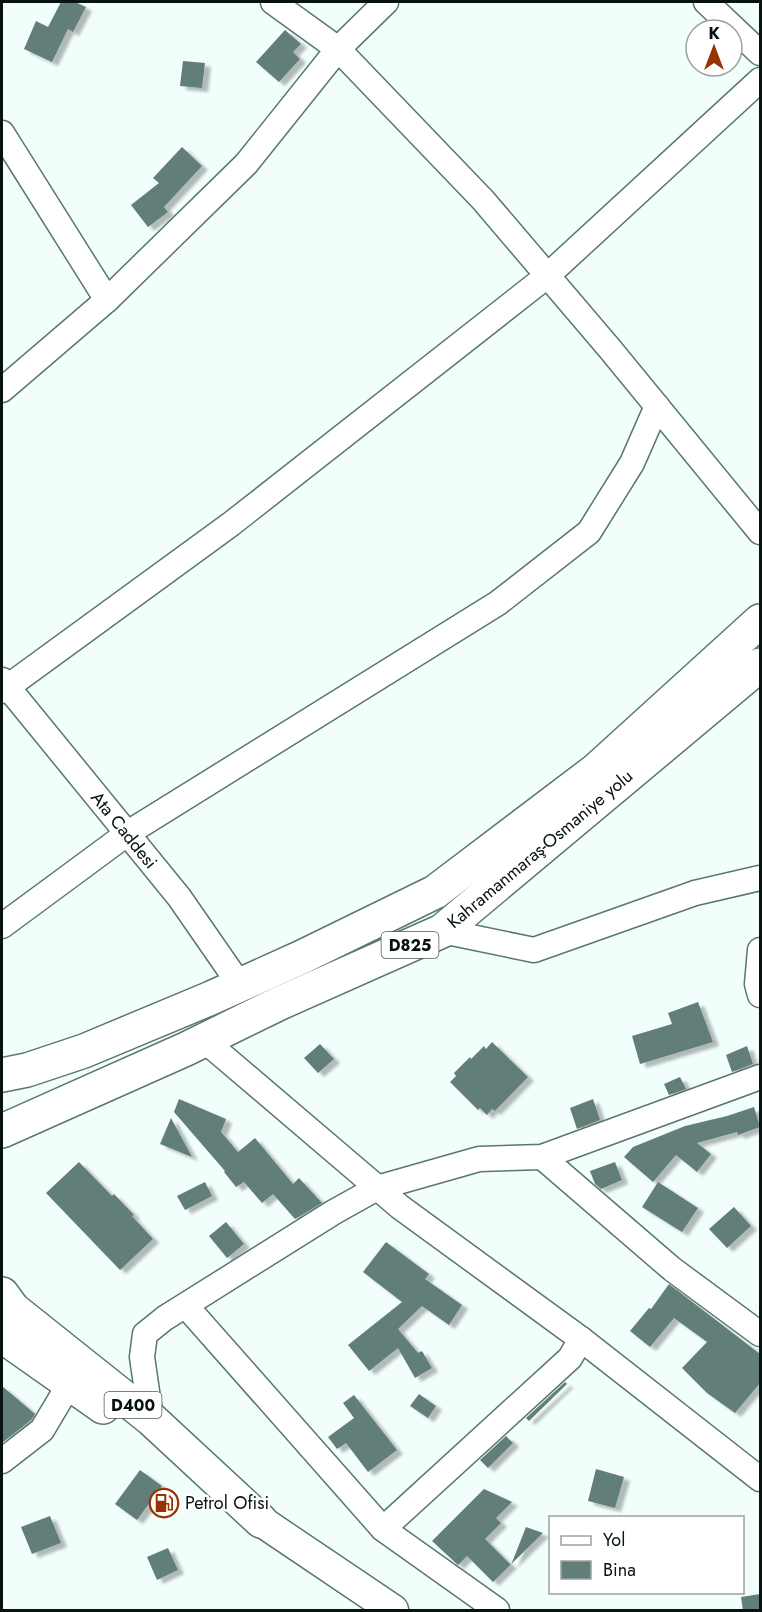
<svg xmlns="http://www.w3.org/2000/svg" width="762" height="1612" viewBox="0 0 762 1612" font-family="Jost,sans-serif">
<style>
.building{fill:#627e78;filter:url(#shadow)}
.lines{fill:none;stroke-linecap:round;stroke-linejoin:round}
.minor-casing{stroke:#5a7670;stroke-width:27}
.major-casing{stroke:#5a7670;stroke-width:33}
.highway-casing{stroke:#5a7670;stroke-width:36}
.minor{stroke:#fff;stroke-width:24}
.major{stroke:#fff;stroke-width:30}
.highway{stroke:#fff;stroke-width:33}
.labels{text-anchor:middle;stroke-width:5;stroke-linejoin:round;paint-order:stroke}
.shield{fill:#fff;stroke:#525a58;stroke-width:1.5}
.shield-label{font-size:16px;font-weight:bold;fill:#081311}
.street-label{font-size:18px;fill:#081311;stroke:#fff}
.poi-label{font-size:18px;fill:#081311;stroke:#fff;text-anchor:start}
</style>
<defs>
<filter id="shadow"><feDropShadow dx="6" dy="4" stdDeviation="1.5" flood-color="#0004"/></filter>
</defs>
<rect width="100%" height="100%" fill="#f2fefb"/>
<g class="building">
<path d="M61,2H75L86,7L73,32L68,29L52,62L24,49L36,21L48,27Z"/>
<path d="M285,30L301,44L293,52L300,59L279,82L256,62Z"/>
<path d="M183,61L205,63L202,88L180,86Z"/>
<path d="M182,147L202,166L164,207L168,212L148,227L131,205L159,183L153,178Z"/>
<path d="M698,1002L713,1042L640,1064L632,1036L672,1024L668,1013Z"/>
<path d="M492,1042L528,1077L495,1111L492,1109L487,1115L480,1108L478,1110L450,1082L456,1076L454,1073L470,1057L471,1059L484,1046L486,1049Z"/>
<path d="M320,1044L334,1059L318,1073L304,1058Z"/>
<path d="M747,1046L753,1064L732,1072L726,1055Z"/>
<path d="M680,1077L686,1089L669,1095L664,1084Z"/>
<path d="M179,1099L226,1119L221,1132L238,1152L255,1138L293,1184L299,1178L322,1203L295,1219L273,1194L262,1203L244,1182L236,1187L224,1172L225,1171L174,1112Z"/>
<path d="M593,1099L600,1120L577,1129L570,1108Z"/>
<path d="M754,1107L760,1127L738,1135L737,1132L697,1143L711,1154L697,1172L676,1155L653,1182L624,1157L633,1147L685,1126L727,1116Z"/>
<path d="M171,1118L192,1157L160,1144Z"/>
<path d="M79,1162L112,1196L114,1194L134,1215L132,1216L153,1239L120,1270L46,1193Z"/>
<path d="M615,1162L622,1180L601,1189L595,1184L590,1171Z"/>
<path d="M205,1182L212,1196L185,1210L177,1196Z"/>
<path d="M658,1182L698,1208L682,1232L642,1207Z"/>
<path d="M734,1207L751,1226L727,1248L709,1229Z"/>
<path d="M226,1222L244,1244L227,1258L209,1236Z"/>
<path d="M386,1242L429,1274L425,1279L462,1305L449,1325L422,1306L398,1329L418,1353L422,1351L432,1368L415,1378L398,1348L369,1371L348,1345L402,1302L363,1272Z"/>
<path d="M669,1284L760,1354V1383L735,1413L707,1393L682,1368L707,1342L674,1318L650,1347L630,1331L649,1308L651,1309Z"/>
<path d="M565,1382L567,1384L529,1421L526,1418Z"/>
<path d="M2,1386L35,1414L31,1420L2,1443Z"/>
<path d="M419,1394L436,1406L428,1418L410,1406Z"/>
<path d="M354,1395L397,1450L368,1472L346,1443L337,1449L328,1437L354,1418L343,1403Z"/>
<path d="M506,1436L513,1443L488,1468L480,1460Z"/>
<path d="M596,1469L624,1477L615,1508L588,1501Z"/>
<path d="M140,1470L162,1486L137,1520L115,1504Z"/>
<path d="M484,1489L512,1502L496,1518L501,1523L485,1539L511,1565L526,1527L543,1533L493,1582L467,1556L458,1565L432,1541Z"/>
<path d="M50,1516L61,1543L32,1554L21,1527Z"/>
<path d="M168,1548L178,1570L157,1580L147,1557Z"/>
<path d="M760,1594V1611H743L741,1597Z"/>
</g>
<g class="lines">
<g class="minor-casing">
<g id="minor">
<path d="M273,2L338,49L483,200L610,349L760,532"/>
<path d="M706,2L760,53"/>
<path d="M2,133L107,300"/>
<path d="M2,390L107,300L246,164L338,49L386,2"/>
<path d="M2,680L179,897L240,985"/>
<path d="M2,691L231,524L547,276L760,80"/>
<path d="M2,926L128,833L498,603L589,532L632,463L657,406"/>
<path d="M442,931L534,950L695,893L760,878"/>
<path d="M760,950L757,984L760,995"/>
<path d="M204,1040L400,1207L581,1339L760,1479"/>
<path d="M542,1157L672,1269L760,1334"/>
<path d="M186,1306L383,1529L497,1610"/>
<path d="M151,1419L142,1357L145,1334L165,1318L334,1212L377,1188L479,1159L542,1157L760,1077"/>
<path d="M2,1461L42,1430L70,1383"/>
<path d="M383,1529L570,1358L581,1339"/>
</g>
</g>
<g class="major-casing">
<path id="major" d="M261,1521L393,1610"/>
</g>
<g class="highway-casing">
<g id="highway">
<path d="M2,1075L27,1070L84,1051L211,998L302,957L435,892L596,770L760,621"/>
<path d="M2,1131L186,1049L280,1003L442,931L760,665"/>
<path d="M2,1294L13,1309L151,1419L261,1521"/>
<path d="M2,1336L103,1407"/>
</g>
</g>
<use href="#minor" class="minor"/>
<use href="#major" class="major"/>
<use href="#highway" class="highway"/>
</g>
<defs>
<g id="fuel-ring" transform="scale(1.5)"><circle r="9.5" fill="#fff" stroke="#983303" stroke-width="1.5"/><path d="M-5.5-6h7V0h2V4h1.3V-2.5L3-4.5l.8-.8L6-3V5H2.5V1h-1V6h-7ZM-4.2-4.7v3.2H.2V-4.7Z" fill="#983303"/></g>
</defs>
<g fill-rule="evenodd">
<use href="#fuel-ring" x="164" y="1503"/>
</g>
<g class="labels">
<g class="shield">
<rect x="381.5" y="932" width="57" height="26" rx="4.5"/>
<rect x="104.5" y="1392" width="57" height="26" rx="4.5"/>
</g>
<g class="shield-label">
<text x="410" y="951">D825</text>
<text x="133" y="1411">D400</text>
</g>
<g class="street-label">
<text transform="translate(124 830) rotate(51)" y="6">Ata Caddesi</text>
<text transform="translate(540 849) rotate(-40)" y="6">Kahramanmaraş-Osmaniye yolu</text>
</g>
<g class="poi-label">
<text x="185" y="1509">Petrol Ofisi</text>
</g>
</g>
<rect width="762" height="1612" fill="none" stroke="#081311" stroke-width="6"/>
<rect x="549" y="1516" width="195" height="78" fill="#ffffff" stroke="#9ca1a0" stroke-width="1.5"/>
<rect x="561" y="1536" width="30" height="9" fill="#ffffff" stroke="#9ca1a0" stroke-width="1.5"/>
<text x="603" y="1546" font-size="18" fill="#081311">Yol</text>
<rect x="561" y="1561" width="30" height="18" fill="#627e78" stroke="#9ca1a0" stroke-width="1.5"/>
<text x="603" y="1576" font-size="18" fill="#081311">Bina</text>
<g transform="translate(714 48)"><circle r="28" fill="#ffffff" stroke="#9ca1a0" stroke-width="1.5"/>
<path d="M0-4.5L10 22L0 15L-10 22Z" fill="#983303"/>
<text y="-9" font-size="16" font-weight="bold" text-anchor="middle" fill="#081311">K</text>
</g>
</svg>
